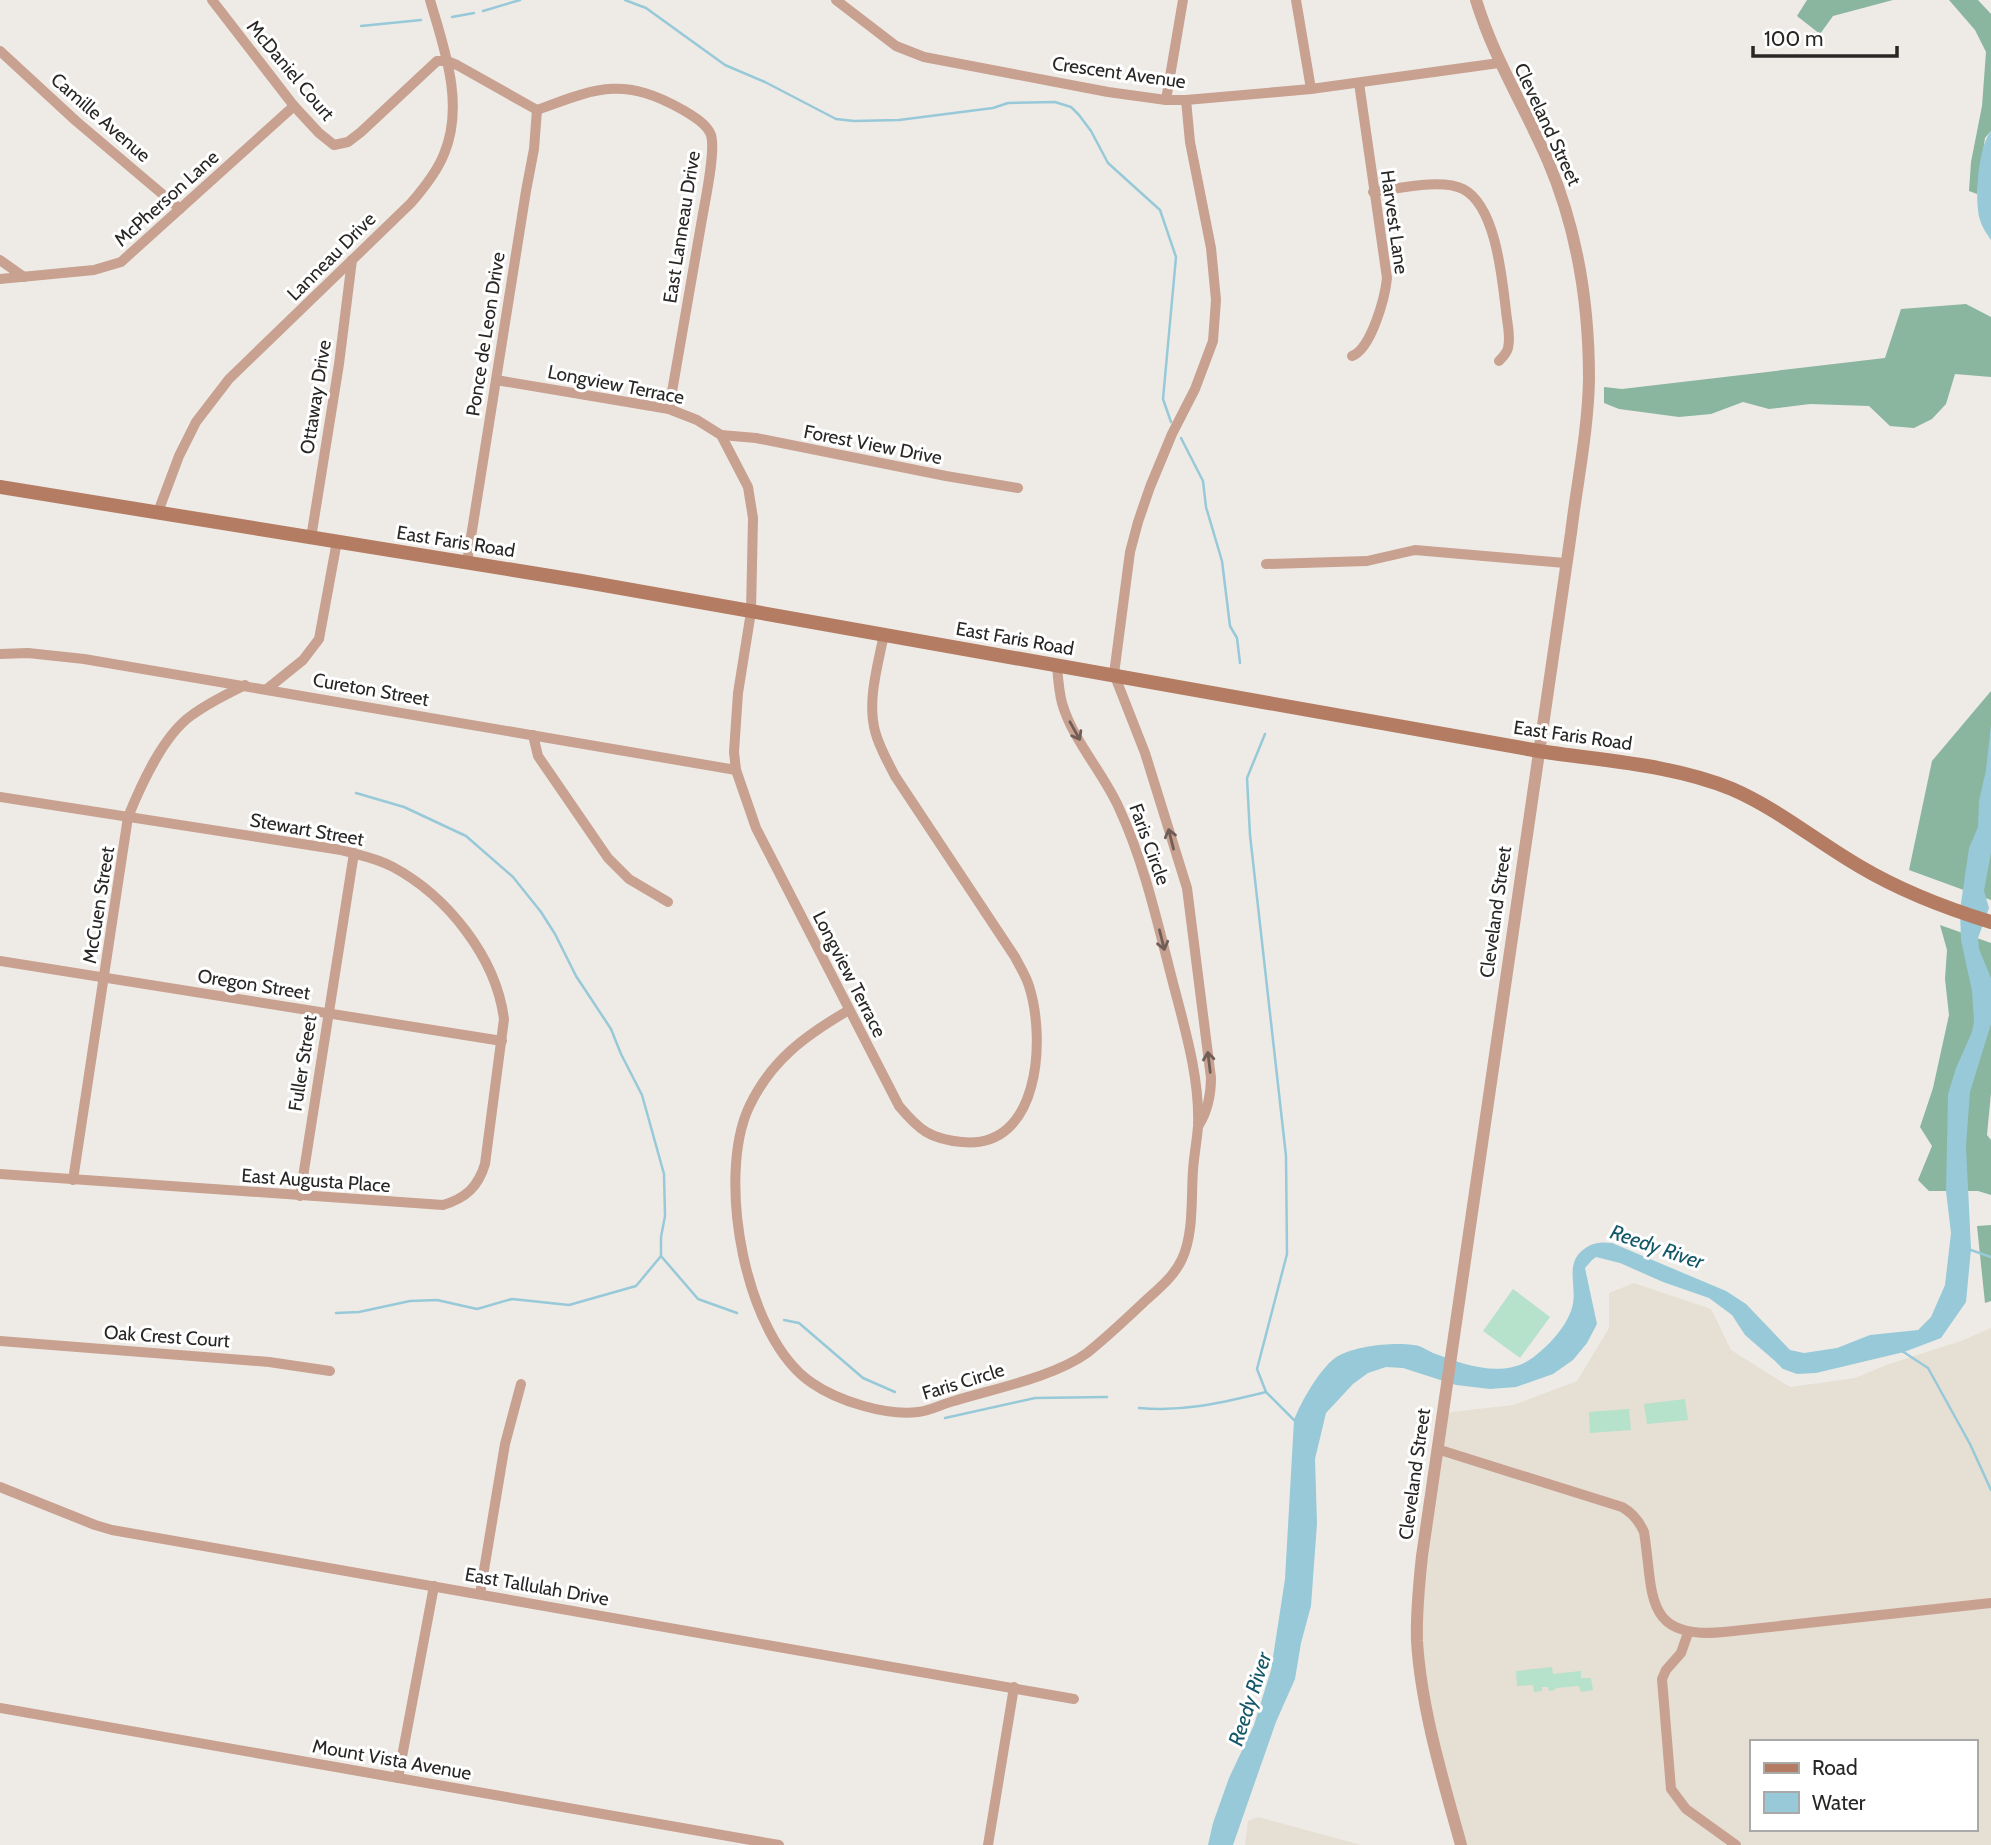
<svg xmlns="http://www.w3.org/2000/svg" width="1991" height="1845" viewBox="0 0 1991 1845" font-family="Cabin,sans-serif">
<style>
.built{fill:#e6dfd4;fill-rule:evenodd}
.green{fill:#b6e1ca}
.forest{fill:#8ab59e}
.water{fill:#97c9d8}
.lines{fill:none;stroke-linecap:round;stroke-linejoin:round}
.stream{stroke:#97c9d8;stroke-width:2.5}
.minor{stroke:#c8a190;stroke-width:10}
.tertiary{stroke:#c8a190;stroke-width:12}
.secondary{stroke:#b47d63;stroke-width:14}
.oneway{stroke:#705e56}
.labels{text-anchor:middle;stroke-width:6;stroke-linejoin:round;paint-order:stroke}
.street-label{font-size:19px;fill:#282726;stroke:#fff}
.water-label{font-size:21px;font-style:italic;fill:#155868;stroke:#fff}
</style>
<rect width="100%" height="100%" fill="#eeebe6"/>
<g class="built">
<path d="M1634,1283L1711,1309L1731,1350L1790,1387L1855,1378L1886,1365L1961,1341L1991,1328V1845H1461L1417,1641L1442,1413L1513,1405L1577,1381L1609,1328V1293ZM1751,1742H1975V1829H1751Z"/>
<path d="M1258,1817L1361,1845H1245L1248,1821Z"/>
</g>
<g class="green">
<path d="M1513,1289L1550,1317L1520,1358L1483,1331Z"/>
<path d="M1685,1399L1688,1420L1647,1424L1644,1404Z"/>
<path d="M1629,1409L1631,1430L1590,1433L1589,1412Z"/>
<path d="M1552,1667L1553,1674L1581,1671V1678H1591L1593,1690L1581,1692L1579,1686L1556,1688L1555,1690L1549,1691L1548,1687H1542V1691L1534,1692L1533,1685L1517,1686L1516,1671Z"/>
</g>
<g class="forest">
<path d="M1807,0H1893L1833,16L1820,34L1797,16Z"/>
<path d="M1949,0H1978L1991,14V131L1985,138L1977,194L1969,191L1971,162L1982,106L1986,52L1975,30Z"/>
<path d="M1966,304L1991,317V377L1955,374L1946,404L1932,419L1914,428L1890,426L1869,406L1810,404L1769,409L1743,402L1711,414L1679,417L1619,409L1604,403V387L1622,389L1885,358L1901,309Z"/>
<path d="M1991,691V900L1909,870L1932,761Z"/>
<path d="M1940,925L1991,943V1093L1987,1135L1991,1140V1195L1978,1191H1929L1918,1180L1932,1146L1920,1127L1933,1088L1949,1015L1945,979L1947,950Z"/>
<path d="M1991,1225V1301L1985,1303L1977,1226Z"/>
</g>
<g class="water">
<path d="M1991,131V240C1987,234 1982,227 1980,220C1974,200 1978,147 1991,131Z"/>
<path d="M1991,725V853L1984,891L1989,908L1978,938L1979,949L1991,978V1024L1970,1092L1966,1146L1971,1249L1966,1302L1941,1338L1904,1352L1816,1373L1797,1374L1783,1369L1775,1361L1745,1335L1732,1315L1709,1298L1663,1282L1620,1263L1596,1257L1592,1260L1585,1268L1597,1324L1587,1343L1573,1360L1553,1374L1516,1387L1490,1389L1456,1385L1403,1368L1386,1367L1368,1373L1353,1384L1326,1413L1315,1459L1317,1523L1311,1606L1301,1643L1295,1679L1276,1722L1233,1845H1208L1213,1823L1229,1778L1254,1725L1271,1670L1285,1579L1294,1420C1301,1402 1319,1370 1335,1358C1352,1346 1393,1342 1413,1345C1420,1345 1427,1350 1433,1353C1465,1365 1505,1380 1535,1356C1549,1345 1565,1328 1571,1311C1580,1288 1561,1263 1587,1247C1595,1242 1603,1242 1612,1243L1726,1291L1746,1304L1790,1350L1804,1353L1837,1348L1870,1335L1918,1330L1931,1317L1945,1285L1951,1233L1946,1191L1948,1094L1956,1068L1972,1032L1974,1021L1972,991L1961,940L1960,910L1969,848L1978,827L1979,801L1986,770Z"/>
</g>
<g class="lines">
<g class="stream">
<path d="M625,0L646,8L725,65L765,82L836,119L854,121L899,120L993,108L1008,103L1055,102L1071,107L1079,115L1091,131L1108,163L1160,210L1176,257L1163,399L1171,422"/>
<path d="M483,11L520,0"/>
<path d="M452,17L474,13"/>
<path d="M361,26L421,20"/>
<path d="M1181,438L1203,481L1206,507L1222,561L1230,626L1237,638L1240,663"/>
<path d="M1265,734L1247,778L1250,835L1286,1156L1287,1254L1257,1369L1266,1392L1294,1420"/>
<path d="M356,793L404,807L466,836L513,877L541,912L555,934L576,976L611,1029L621,1054L642,1095L664,1174L665,1216L661,1237V1256L698,1299L737,1313"/>
<path d="M1968,1249L1991,1257"/>
<path d="M336,1313L359,1312L410,1301L437,1300L477,1309L512,1299L569,1305L636,1286L661,1256"/>
<path d="M784,1320L799,1323L863,1378L895,1392"/>
<path d="M1902,1351L1928,1368L1970,1444L1991,1490"/>
<path d="M1139,1408C1186,1412 1220,1403 1266,1392"/>
<path d="M945,1418L1035,1398L1107,1397"/>
</g>
<g class="minor">
<path d="M212,0L294,106L319,133L334,145L348,142L361,132L437,61H447L457,65L537,110C597,88 623,76 683,110C693,116 707,124 711,135C716,151 705,201 702,219C691,282 680,346 669,409"/>
<path d="M836,0L896,46L924,57L1108,92L1166,100H1186L1311,89L1499,63"/>
<path d="M1296,0L1311,89"/>
<path d="M0,51L76,121L180,209"/>
<path d="M1166,100L1183,0"/>
<path d="M1186,100L1190,142L1211,248L1216,300L1213,341L1195,389L1172,434L1150,487L1138,522L1130,552L1114,674L1145,753L1187,888L1211,1078C1211,1096 1208,1110 1199,1125"/>
<path d="M1373,192C1397,189 1441,178 1463,189C1496,206 1502,278 1506,311C1507,323 1511,336 1508,348C1507,353 1503,357 1499,361"/>
<path d="M0,260L24,277"/>
<path d="M0,279L94,270L121,262L294,106"/>
<path d="M1352,356C1371,349 1385,298 1387,278L1359,83"/>
<path d="M496,380L669,409L697,420L721,435L748,487L753,518L751,612L738,693L734,752L736,770L756,828L899,1106C919,1130 930,1139 962,1142C1040,1150 1046,1039 1029,986C1026,976 1020,967 1015,957L895,776C888,762 879,747 875,731C867,700 878,665 884,634"/>
<path d="M721,435L756,438L946,476L1018,488"/>
<path d="M158,512L179,456L196,422L229,379L411,203C424,188 437,172 444,154C465,104 444,48 430,0"/>
<path d="M311,538L339,364L352,260"/>
<path d="M467,562L526,191L534,149L537,110"/>
<path d="M1266,564L1367,561L1415,550L1565,563"/>
<path d="M0,654L28,653L84,659L736,770"/>
<path d="M267,689L303,660L319,639L337,541"/>
<path d="M533,735L538,756L608,858L629,879L668,902"/>
<path d="M0,797L341,850C359,855 377,858 393,867C447,896 496,957 504,1019L485,1164C478,1187 466,1198 443,1205L0,1174"/>
<path d="M0,961L502,1041"/>
<path d="M849,1010C806,1035 771,1060 749,1107C716,1178 745,1338 812,1383C838,1401 886,1416 918,1412C930,1411 942,1404 954,1401C993,1389 1054,1377 1087,1353C1106,1338 1125,1320 1143,1303C1157,1290 1174,1277 1182,1259C1194,1233 1191,1198 1193,1170C1194,1155 1197,1141 1198,1126C1200,1077 1184,1026 1172,979C1157,921 1144,862 1119,808C1103,772 1073,741 1062,703C1059,692 1058,678 1057,666"/>
<path d="M73,1180L128,817C141,785 163,735 192,715C208,703 227,694 245,685"/>
<path d="M300,1196L354,853"/>
<path d="M0,1341L269,1362L330,1371"/>
<path d="M1437,1449L1622,1507C1633,1513 1639,1521 1644,1532C1654,1593 1642,1640 1724,1632L1991,1603"/>
<path d="M0,1487L95,1525L112,1530L1074,1699"/>
<path d="M480,1594L505,1444L521,1384"/>
<path d="M1688,1633L1681,1653L1666,1670L1662,1679L1671,1789L1686,1809L1736,1845"/>
<path d="M0,1708L779,1845"/>
<path d="M398,1778L434,1586"/>
<path d="M988,1845L1014,1687"/>
</g>
<path class="tertiary" d="M1461,1845C1443,1780 1421,1708 1417,1641C1416,1613 1419,1584 1422,1556L1571,533C1577,483 1588,431 1589,379C1589,305 1577,229 1548,161C1524,105 1494,59 1476,0"/>
<path class="secondary" d="M0,487L581,581L1539,751C1603,761 1671,764 1732,789C1778,809 1816,841 1859,866C1901,891 1945,908 1991,922"/>
</g>
<defs><path id="oneway-shaft" d="M-6 0H5M1.5-3L5.5 0L1.5 3" fill="none" stroke-width="1.6" stroke-linecap="round" stroke-linejoin="round" transform="scale(1.75)"/></defs>
<g class="oneway">
<use href="#oneway-shaft" transform="translate(1075 731) rotate(61)"/>
<use href="#oneway-shaft" transform="translate(1171 839) rotate(-104)"/>
<use href="#oneway-shaft" transform="translate(1162 940) rotate(76)"/>
<use href="#oneway-shaft" transform="translate(1209 1062) rotate(-97)"/>
</g>
<g class="labels">
<g class="street-label">
<text transform="translate(291 70) rotate(50)" y="7">McDaniel Court</text>
<text transform="translate(1119 72) rotate(8)" y="7">Crescent Avenue</text>
<text transform="translate(101 117) rotate(41)" y="7">Camille Avenue</text>
<text transform="translate(1548 124) rotate(65)" y="7">Cleveland Street</text>
<text transform="translate(166 198) rotate(-42)" y="7">McPherson Lane</text>
<text transform="translate(1395 222) rotate(82)" y="7">Harvest Lane</text>
<text transform="translate(681 227) rotate(-81)" y="7">East Lanneau Drive</text>
<text transform="translate(331 256) rotate(-45)" y="7">Lanneau Drive</text>
<text transform="translate(485 334) rotate(-81)" y="7">Ponce de Leon Drive</text>
<text transform="translate(616 384) rotate(11)" y="7">Longview Terrace</text>
<text transform="translate(315 397) rotate(-81)" y="7">Ottaway Drive</text>
<text transform="translate(873 444) rotate(11)" y="7">Forest View Drive</text>
<text transform="translate(456 541) rotate(9)" y="7">East Faris Road</text>
<text transform="translate(1015 638) rotate(10)" y="7">East Faris Road</text>
<text transform="translate(371 689) rotate(10)" y="7">Cureton Street</text>
<text transform="translate(1573 735) rotate(8)" y="7">East Faris Road</text>
<text transform="translate(307 829) rotate(10)" y="7">Stewart Street</text>
<text transform="translate(1150 844) rotate(70)" y="7">Faris Circle</text>
<text transform="translate(98 905) rotate(-81)" y="7">McCuen Street</text>
<text transform="translate(1495 912) rotate(-82)" y="7">Cleveland Street</text>
<text transform="translate(850 974) rotate(63)" y="7">Longview Terrace</text>
<text transform="translate(254 984) rotate(9)" y="7">Oregon Street</text>
<text transform="translate(302 1063) rotate(-81)" y="7">Fuller Street</text>
<text transform="translate(316 1180) rotate(4)" y="7">East Augusta Place</text>
<text transform="translate(167 1336) rotate(4)" y="7">Oak Crest Court</text>
<text transform="translate(963 1381) rotate(-17)" y="7">Faris Circle</text>
<text transform="translate(1414 1474) rotate(-82)" y="7">Cleveland Street</text>
<text transform="translate(537 1586) rotate(10)" y="7">East Tallulah Drive</text>
<text transform="translate(392 1759) rotate(10)" y="7">Mount Vista Avenue</text>
</g>
<g class="water-label">
<text transform="translate(1657 1247) rotate(19)" y="7">Reedy River</text>
<text transform="translate(1250 1699) rotate(-72)" y="7">Reedy River</text>
</g>
</g>
<rect x="1750" y="1740" width="228" height="91" fill="#ffffff" stroke="#a9a9a8" stroke-width="2"/>
<rect x="1764" y="1763" width="35" height="10" fill="#b47d63" stroke="#a9a9a8" stroke-width="2"/>
<text x="1812" y="1775" font-size="21" fill="#282726">Road</text>
<rect x="1764" y="1792" width="35" height="21" fill="#97c9d8" stroke="#a9a9a8" stroke-width="2"/>
<text x="1812" y="1810" font-size="21" fill="#282726">Water</text>
<path d="M1753 46v10h144v-10" fill="none" stroke="#282726" stroke-width="3.5"/>
<text x="1764" y="46" font-size="21" fill="#282726" stroke="#ffffff" stroke-width="5" paint-order="stroke">100 m</text>
</svg>
